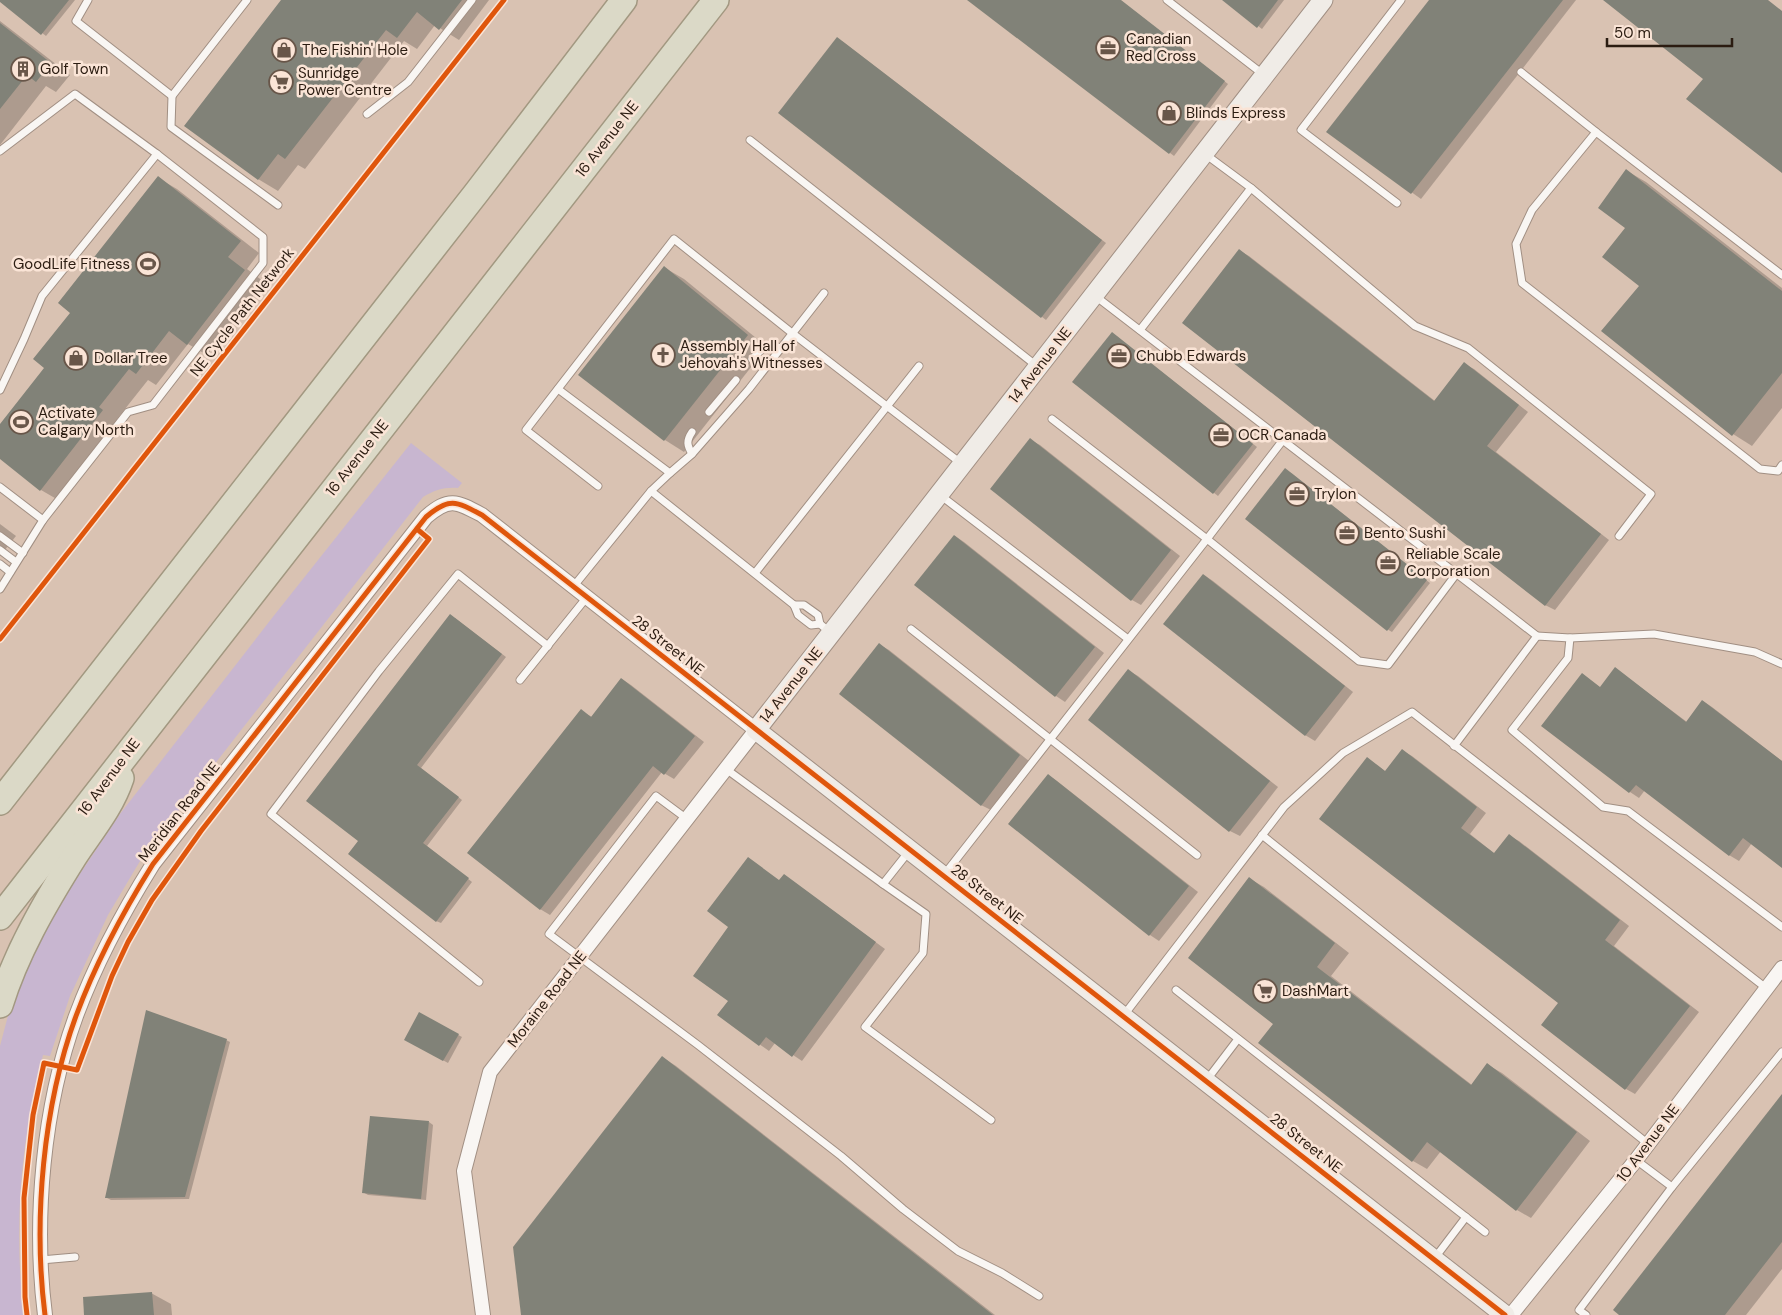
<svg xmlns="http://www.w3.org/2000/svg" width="1782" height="1315" viewBox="0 0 1782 1315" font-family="'DM Sans',sans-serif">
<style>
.green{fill:#c8b6d0}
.shadow{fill:#0003}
.building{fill:#818278}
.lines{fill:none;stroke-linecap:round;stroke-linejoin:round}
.lane-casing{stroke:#a18f83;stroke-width:9}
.street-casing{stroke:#a18f83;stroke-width:16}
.secondary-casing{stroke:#a18f83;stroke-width:21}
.highway-casing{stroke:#a29881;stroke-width:28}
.lane{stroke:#f9f6f3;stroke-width:7}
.street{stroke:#f9f6f3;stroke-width:14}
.secondary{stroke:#f0ece7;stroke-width:19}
.highway{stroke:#dbd9c7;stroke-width:25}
.cycleway-casing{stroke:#fae4d6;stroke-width:8}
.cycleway{stroke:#df560c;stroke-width:5}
.labels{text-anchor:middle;stroke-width:5;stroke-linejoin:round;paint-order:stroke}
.poi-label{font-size:15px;fill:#2b1c11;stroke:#fae4d6;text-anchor:start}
.street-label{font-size:15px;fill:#2b1c11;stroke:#fae4d6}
</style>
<rect width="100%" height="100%" fill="#d9c2b2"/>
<path class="green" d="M411,443L462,483L458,488C444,487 435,490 423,497L143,856L108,915L70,996L50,1056L43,1055C21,1140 13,1227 24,1315H0V1046L9,1012L47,923L120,814L272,618Z"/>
<g class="shadow">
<path d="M0,0H75L46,36Z"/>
<path d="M283,0H489L459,40L435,25L417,49L404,41L305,169L298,165L278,191L258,179L186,126Z"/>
<path d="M969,0H1120L1228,84L1174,156Z"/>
<path d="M1224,0H1284L1262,29Z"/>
<path d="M1431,0H1576L1421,199L1328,132Z"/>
<path d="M0,21L70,75L56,92L46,86L0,145Z"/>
<path d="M842,41L1106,243L1046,320L780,113Z"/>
<path d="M1627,171L1646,182L1782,288V408L1752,446L1733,434L1641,286L1627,227Z"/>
<path d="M158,178L177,189L259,253L247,269L264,282L207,355L188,344L156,385L148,380L117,419L122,422L60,501L41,490L0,458V426L46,368L72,312Z"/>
<path d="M1240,251L1249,256L1435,401L1464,364L1474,369L1528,412L1496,452L1609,540L1555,610L1545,605Z"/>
<path d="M665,268L684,279L767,347L684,452L665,440L579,375Z"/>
<path d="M1116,336L1257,447L1218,496L1073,382Z"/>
<path d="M1030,440L1040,445L1180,556L1141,605L1132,600Z"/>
<path d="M1290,472L1430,583L1392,632L1387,629Z"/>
<path d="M0,524L16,536L0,556Z"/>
<path d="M955,536L964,542L1104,653L1065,702L1056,696L916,585Z"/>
<path d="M1204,575L1213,581L1353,692L1315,741L1305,735Z"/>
<path d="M455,618L506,657L421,768L462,800L427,846L472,882L441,923L436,921L359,841Z"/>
<path d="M880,645L889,650L1029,761L991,810L981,805Z"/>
<path d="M1616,669L1687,722L1703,701L1712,707L1782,761V866L1752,843L1739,861L1729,855L1645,790L1639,798L1630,792L1582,675L1601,688Z"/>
<path d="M1129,671L1138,676L1278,787L1240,836L1230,831L1090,720Z"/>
<path d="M622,679L631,685L704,742L674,779L662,772L550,915L540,909L581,711L592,717Z"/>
<path d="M1403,751L1412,756L1486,813L1470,834L1495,854L1509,836L1519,841L1629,926L1614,946L1699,1012L1635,1094L1626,1089L1376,764L1386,772Z"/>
<path d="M1048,775L1057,781L1198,892L1159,941L1150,935L1009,824Z"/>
<path d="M784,875L885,949L802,1061L775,1043L769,1051L719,1015L729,1001L780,881Z"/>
<path d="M1250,879L1264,887L1349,953L1331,976L1472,1085L1488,1065L1502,1073L1590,1141L1531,1218L1517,1210L1441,1151L1427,1169L1413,1161L1260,1043L1275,1024Z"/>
<path d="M419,1014L462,1037L448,1063L405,1039Z"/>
<path d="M226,1040L230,1042L189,1199L111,1200L107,1198Z"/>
<path d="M662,1057L676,1066L995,1315H522Z"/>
<path d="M1782,1096V1269L1746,1315H1621Z"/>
<path d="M429,1122L433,1125L426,1200L368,1195L363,1192Z"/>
<path d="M151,1293L171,1304L172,1315H86Z"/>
</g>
<g class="building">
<path d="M0,0H69L41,35L0,2Z"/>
<path d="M281,0H462L439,30L417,12L397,38L386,30L285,159L278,154L258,180L184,126Z"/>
<path d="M967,0H1121L1225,81L1169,154Z"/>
<path d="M1222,0H1278L1257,28Z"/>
<path d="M1429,0H1563L1411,194L1326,132Z"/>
<path d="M1603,0H1768L1782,11V173L1686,99L1703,79Z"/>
<path d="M0,23L51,63L36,82L27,75L0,109Z"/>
<path d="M837,37L1102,240L1041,318L778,113Z"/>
<path d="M1626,169L1782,291V373L1732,436L1601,331L1639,286L1602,257L1625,228L1598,208Z"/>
<path d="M158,176L241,241L228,257L245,270L187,345L169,331L136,374L129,369L99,407L103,410L40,491L0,459V424L44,368L33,359L70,313L58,303Z"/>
<path d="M1239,249L1434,401L1464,362L1519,405L1487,446L1601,534L1545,606L1182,323Z"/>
<path d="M664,266L748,335L664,441L578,375Z"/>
<path d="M1112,332L1253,444L1213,494L1072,382Z"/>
<path d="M1030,438L1171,550L1131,601L990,489Z"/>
<path d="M1285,468L1427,580L1387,631L1245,519Z"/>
<path d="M954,535L1095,647L1055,697L914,585Z"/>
<path d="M1203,574L1345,686L1305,736L1163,624Z"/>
<path d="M450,614L502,654L417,765L459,797L423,843L469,878L436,922L348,854L358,841L306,801Z"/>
<path d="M879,643L1020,755L981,806L839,694Z"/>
<path d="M1615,667L1686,722L1702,700L1782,761V868L1743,838L1729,856L1636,785L1629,793L1541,726L1582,673L1600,687Z"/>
<path d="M1128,669L1270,781L1229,832L1088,720Z"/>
<path d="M621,678L695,736L664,775L653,766L540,910L467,853L581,709L591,717Z"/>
<path d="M1402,749L1477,807L1461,828L1494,853L1509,834L1620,920L1605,940L1690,1006L1625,1090L1541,1025L1558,1003L1319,819L1367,757L1385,771Z"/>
<path d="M1048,774L1189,886L1149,936L1008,824Z"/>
<path d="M748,857L779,880L784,874L876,942L792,1057L766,1037L759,1046L717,1015L728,1001L693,976L728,927L707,911Z"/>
<path d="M1249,877L1335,943L1317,967L1471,1085L1487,1063L1577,1132L1516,1211L1427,1142L1412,1162L1258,1043L1273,1024L1188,958Z"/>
<path d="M146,1010L227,1039L185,1197L105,1198Z"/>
<path d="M419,1012L459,1034L443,1061L404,1040Z"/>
<path d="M662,1056L993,1315H521L513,1247Z"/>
<path d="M1782,1094V1242L1725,1315H1619L1613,1310Z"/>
<path d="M370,1116L429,1121L421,1199L362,1193Z"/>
<path d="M152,1292L154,1315H84L83,1297Z"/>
</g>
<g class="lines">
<g class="lane-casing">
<g id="lane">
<path d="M88,0L76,21L172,96L247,0"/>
<path d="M1167,0L1264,75"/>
<path d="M1521,72L1596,132"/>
<path d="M172,96L171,127L278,205"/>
<path d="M367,114L408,82L472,0"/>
<path d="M750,140L1038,367"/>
<path d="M0,151L75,94L157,154L263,237V263L153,405L128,412L43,520L0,589"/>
<path d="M1205,154L1251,188"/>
<path d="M1397,203L1301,130L1401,0"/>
<path d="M1782,275L1596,132L1532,210L1516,244L1522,283L1760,469L1778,471L1782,465"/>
<path d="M1094,295L1492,601L1537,636"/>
<path d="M1140,330L1251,188L1415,326L1468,348L1651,494L1619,536"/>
<path d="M752,359C761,350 767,342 780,348"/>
<path d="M558,389L670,473"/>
<path d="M0,390L24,339L42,296L157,154"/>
<path d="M709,412L736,380"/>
<path d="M1052,419L1207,539L1283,440"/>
<path d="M692,432C686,441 687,445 692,454"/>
<path d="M598,486L526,430L674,239L792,333L962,464"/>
<path d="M0,487L43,520"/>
<path d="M651,491L794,605L798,615L811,625L820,624L831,633"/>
<path d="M940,495L1128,639"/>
<path d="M0,536L23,553"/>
<path d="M0,550L16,562"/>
<path d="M0,564L10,572"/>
<path d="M755,573L919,366"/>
<path d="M573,587L651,491L670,473L692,454L749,389L824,293"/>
<path d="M794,605H804L818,615L820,624"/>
<path d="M911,629L1197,855"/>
<path d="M1570,638L1568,658L1512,730L1603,807L1628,811L1782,927"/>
<path d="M520,680L587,597"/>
<path d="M1454,746L1537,636L1570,638L1654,634L1755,652L1782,664"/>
<path d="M726,769L883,884L910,850"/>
<path d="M687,819L656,796L549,934L698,1045L841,1156L903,1209L958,1251L1002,1273L1039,1296"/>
<path d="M1262,835L1647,1143"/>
<path d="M944,875L1207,539L1359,661L1388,665L1457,573"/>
<path d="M883,884L926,914L923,953L865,1027L991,1120"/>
<path d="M479,982L271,814L379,671L458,574L548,646"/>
<path d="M1176,990L1485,1232"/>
<path d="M1124,1015L1284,807L1343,753L1412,712L1766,988"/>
<path d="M1206,1081L1238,1039"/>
<path d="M1636,1160L1672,1187L1782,1052"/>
<path d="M1434,1259L1466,1217"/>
<path d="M41,1260L75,1257"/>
<path d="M1586,1315L1579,1310L1672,1187"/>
</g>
</g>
<g class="street-casing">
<g id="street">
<path d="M45,1315C33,1220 43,1106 76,1016C96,962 123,912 153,864L426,517C449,497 456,501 482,515L756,730L490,1072L464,1171L483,1315"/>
<path d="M1511,1315L1636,1160L1782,968"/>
</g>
</g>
<g class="secondary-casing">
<path id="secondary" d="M1323,0L756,730L1505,1315"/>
</g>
<g class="highway-casing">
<g id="highway">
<path d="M0,802L477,192L624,0"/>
<path d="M0,917L716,0"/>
<path d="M0,1005C16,953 45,903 74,857C91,831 111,808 121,778"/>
</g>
</g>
<use href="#lane" class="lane"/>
<use href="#street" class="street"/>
<use href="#secondary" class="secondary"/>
<use href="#highway" class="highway"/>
<g class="cycleway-casing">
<g id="cycleway">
<path d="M0,639L504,0"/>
<path d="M27,1315L25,1297L24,1198L33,1115L44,1063L77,1070L112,976L128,942L152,900L201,831L429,539L417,529"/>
<path d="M45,1315C33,1220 43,1106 76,1016C96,962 123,912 153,864L426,517C449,497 456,501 482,515L1505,1315"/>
</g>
</g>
<use href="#cycleway" class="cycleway"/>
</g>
<defs>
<g id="office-ring" transform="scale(1.25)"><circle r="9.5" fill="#fae4d6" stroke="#685649" stroke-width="1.5"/><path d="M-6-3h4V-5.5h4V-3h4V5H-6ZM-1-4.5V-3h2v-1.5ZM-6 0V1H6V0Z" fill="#685649"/></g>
<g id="shop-ring" transform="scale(1.25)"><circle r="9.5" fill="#fae4d6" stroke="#685649" stroke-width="1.5"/><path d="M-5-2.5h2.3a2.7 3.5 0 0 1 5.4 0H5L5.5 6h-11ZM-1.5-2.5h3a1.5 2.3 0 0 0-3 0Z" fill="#685649"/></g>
<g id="building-ring" transform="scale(1.25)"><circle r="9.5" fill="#fae4d6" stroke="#685649" stroke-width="1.5"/><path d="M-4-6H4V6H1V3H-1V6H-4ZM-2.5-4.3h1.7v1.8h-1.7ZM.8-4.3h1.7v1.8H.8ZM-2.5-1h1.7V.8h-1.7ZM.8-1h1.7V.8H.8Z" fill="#685649"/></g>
<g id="supermarket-ring" transform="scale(1.25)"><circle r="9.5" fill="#fae4d6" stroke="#685649" stroke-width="1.5"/><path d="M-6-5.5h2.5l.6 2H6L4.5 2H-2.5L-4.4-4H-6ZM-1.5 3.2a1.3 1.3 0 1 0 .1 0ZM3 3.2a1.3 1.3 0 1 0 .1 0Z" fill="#685649"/></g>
<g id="stadium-ring" transform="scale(1.25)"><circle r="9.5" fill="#fae4d6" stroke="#685649" stroke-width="1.5"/><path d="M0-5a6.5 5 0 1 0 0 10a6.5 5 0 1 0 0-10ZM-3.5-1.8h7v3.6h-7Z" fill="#685649"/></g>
<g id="church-ring" transform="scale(1.25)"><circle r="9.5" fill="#fae4d6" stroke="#685649" stroke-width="1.5"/><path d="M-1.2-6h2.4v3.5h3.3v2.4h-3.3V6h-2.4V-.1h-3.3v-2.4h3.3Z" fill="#685649"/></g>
</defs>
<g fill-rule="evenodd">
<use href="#office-ring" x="1108" y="48"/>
<use href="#shop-ring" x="284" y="50"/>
<use href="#building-ring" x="23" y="69"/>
<use href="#supermarket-ring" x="281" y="82"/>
<use href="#shop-ring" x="1169" y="113"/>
<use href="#stadium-ring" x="148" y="264"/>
<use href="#church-ring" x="663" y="355"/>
<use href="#office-ring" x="1119" y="356"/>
<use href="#shop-ring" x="76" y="358"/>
<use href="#stadium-ring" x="21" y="422"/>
<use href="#office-ring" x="1221" y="435"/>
<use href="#office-ring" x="1297" y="494"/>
<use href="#office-ring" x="1347" y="533"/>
<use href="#office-ring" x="1388" y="563"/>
<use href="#supermarket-ring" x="1265" y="991"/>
</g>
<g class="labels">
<g class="poi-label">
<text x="1126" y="44">Canadian<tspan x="1126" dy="17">Red Cross</tspan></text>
<text x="302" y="55">The Fishin' Hole</text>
<text x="40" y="74">Golf Town</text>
<text x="298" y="78">Sunridge<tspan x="298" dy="17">Power Centre</tspan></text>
<text x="1186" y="118">Blinds Express</text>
<text x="130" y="269" text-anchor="end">GoodLife Fitness</text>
<text x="680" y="351">Assembly Hall of<tspan x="680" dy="17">Jehovah's Witnesses</tspan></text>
<text x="1136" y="361">Chubb Edwards</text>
<text x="94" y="363">Dollar Tree</text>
<text x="38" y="418">Activate<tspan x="38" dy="17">Calgary North</tspan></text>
<text x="1238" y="440">OCR Canada</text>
<text x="1314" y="499">Trylon</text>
<text x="1364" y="538">Bento Sushi</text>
<text x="1406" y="559">Reliable Scale<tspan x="1406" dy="17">Corporation</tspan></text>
<text x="1282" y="996">DashMart</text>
</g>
<g class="street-label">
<text transform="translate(607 139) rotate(-52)" y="5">16 Avenue NE</text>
<text transform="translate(242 312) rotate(-52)" y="5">NE Cycle Path Network</text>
<text transform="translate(1040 365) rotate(-52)" y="5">14 Avenue NE</text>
<text transform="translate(357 458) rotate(-52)" y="5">16 Avenue NE</text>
<text transform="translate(668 645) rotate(38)" y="5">28 Street NE</text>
<text transform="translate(791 685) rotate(-52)" y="5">14 Avenue NE</text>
<text transform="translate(109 777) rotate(-53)" y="5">16 Avenue NE</text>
<text transform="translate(179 812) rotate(-52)" y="5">Meridian Road NE</text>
<text transform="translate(987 894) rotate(38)" y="5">28 Street NE</text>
<text transform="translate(547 999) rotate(-52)" y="5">Moraine Road NE</text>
<text transform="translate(1306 1143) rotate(38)" y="5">28 Street NE</text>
<text transform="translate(1648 1143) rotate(-53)" y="5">10 Avenue NE</text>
</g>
</g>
<path d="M1607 38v8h125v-8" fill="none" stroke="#2b1c11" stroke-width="2.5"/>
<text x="1614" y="38" font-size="15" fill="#2b1c11" stroke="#fae4d6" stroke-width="4" paint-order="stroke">50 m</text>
</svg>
